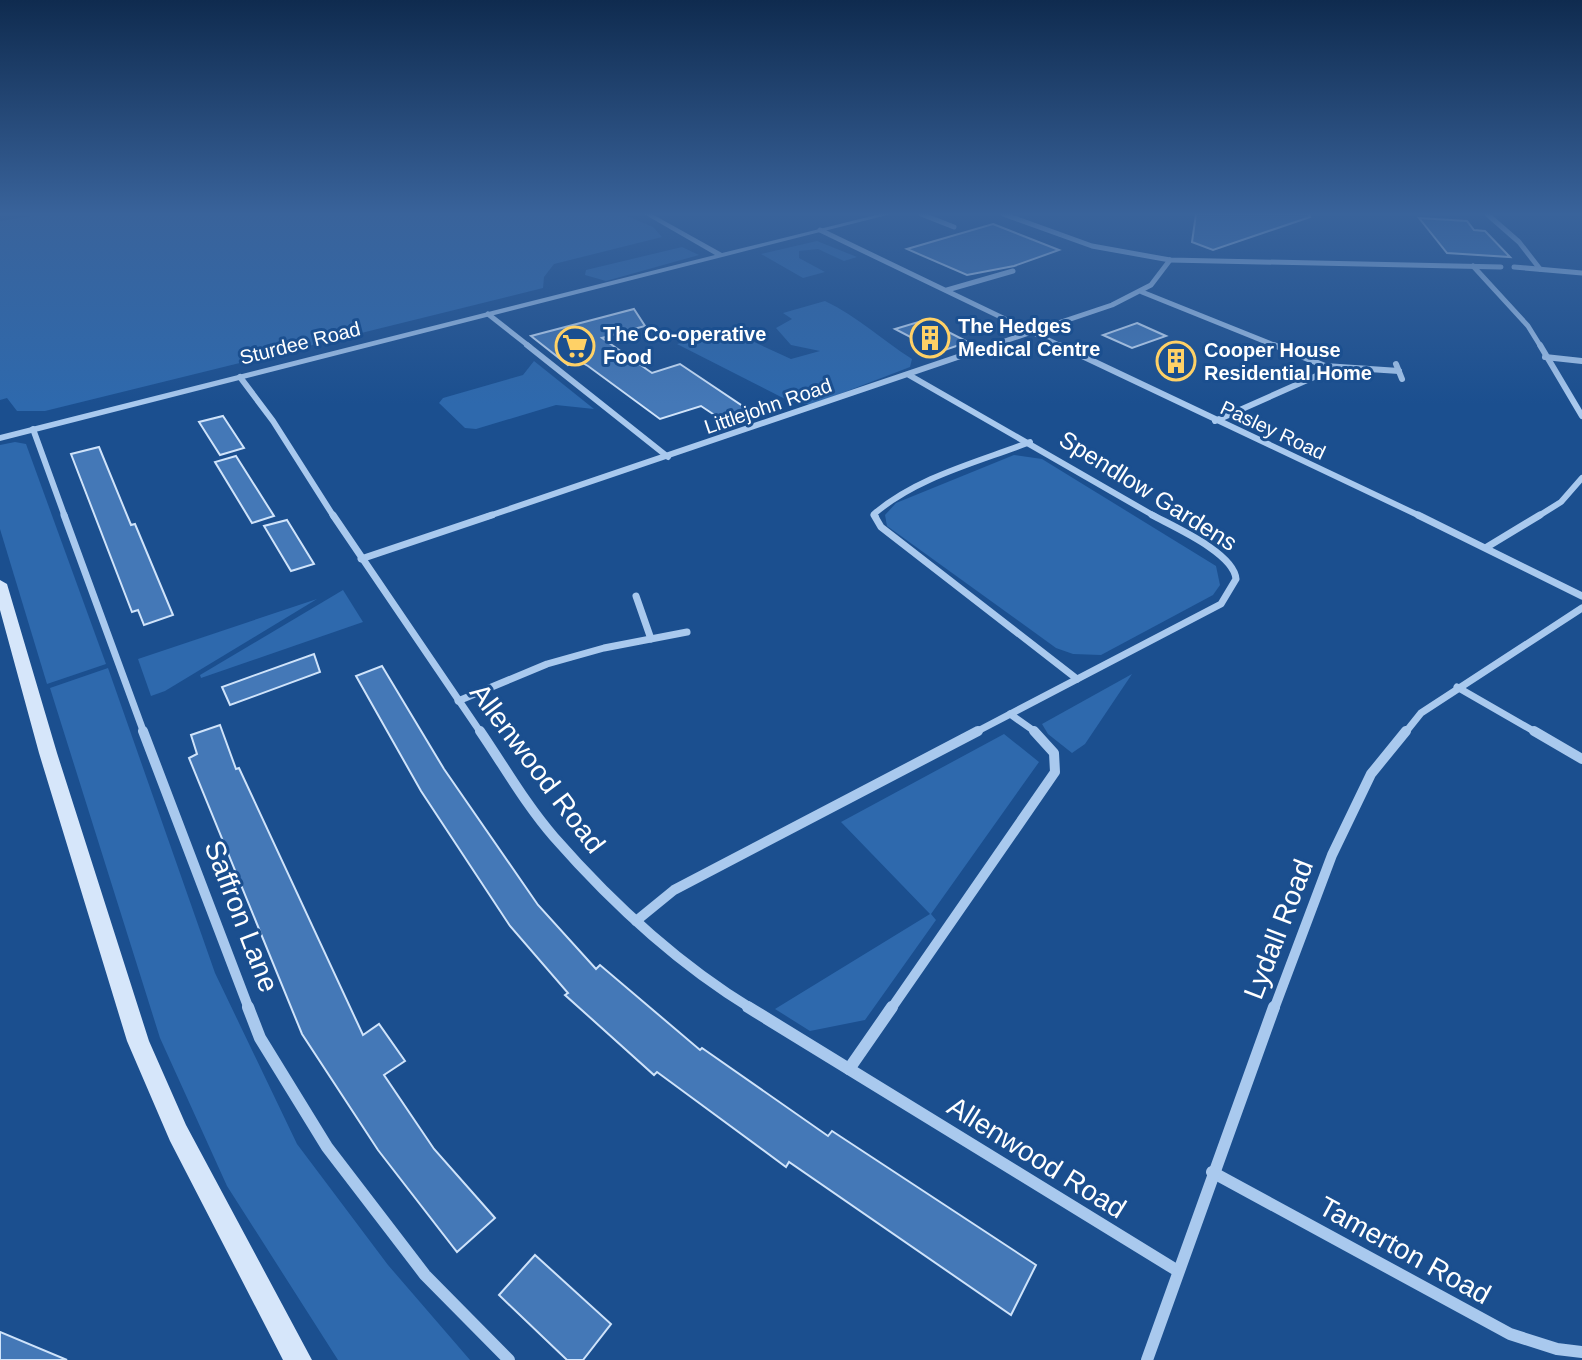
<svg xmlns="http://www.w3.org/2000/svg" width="1582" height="1360" viewBox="0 0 1582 1360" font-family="Helvetica,sans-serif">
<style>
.green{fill:#2e69ad}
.building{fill:#4478b7;stroke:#cfe3fa;stroke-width:2}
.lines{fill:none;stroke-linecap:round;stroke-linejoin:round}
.minor-far4{stroke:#a9c9ee;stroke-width:5}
.minor-far3{stroke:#a9c9ee;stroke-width:6}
.minor-far2{stroke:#a9c9ee;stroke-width:7}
.minor-far1{stroke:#a9c9ee;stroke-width:10}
.minor{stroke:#a9c9ee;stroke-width:12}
.tertiary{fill:#a9c9ee;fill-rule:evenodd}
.secondary{fill:#d6e6fa;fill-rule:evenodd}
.labels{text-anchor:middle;stroke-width:6;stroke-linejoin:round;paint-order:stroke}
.far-poi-label{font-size:20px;font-weight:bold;fill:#fff;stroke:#1b4f8f;text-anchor:start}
.far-street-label{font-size:20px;fill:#fff;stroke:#1b4f8f}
.street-label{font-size:24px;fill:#fff;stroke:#1b4f8f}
.near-street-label{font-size:28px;fill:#fff;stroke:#1b4f8f}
</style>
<rect width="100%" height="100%" fill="#1b4f8f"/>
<g class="green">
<path d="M45,214H622L653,227L662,237L554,264L544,277L543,288L45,411H17L7,398L0,400V221Z"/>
<path d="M817,241L857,257L844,261L818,249L799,251V258L825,272L803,278L761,254Z"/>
<path d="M682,247L699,255L606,281L585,275L586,270Z"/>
<path d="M825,301C857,316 882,340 912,359L910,367L811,405L787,400L677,344L730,331L791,359L820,351L791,345L776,328L792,319L783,313Z"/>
<path d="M534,361L594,409L556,405L476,429L465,428L439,403L443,398L523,375Z"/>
<path d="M15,442L26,444L106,664L47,684L0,529V445Z"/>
<path d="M1014,455L1042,459L1216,566L1220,585L1213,595L1101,655L1073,654L1056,648L887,526L885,515L896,503Z"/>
<path d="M343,590L363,622L201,678L200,675Z"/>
<path d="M317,599L165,691L151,696L138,659Z"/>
<path d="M108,668L215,973L297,1144L388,1265L470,1360H338L227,1186L160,1038L50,688Z"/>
<path d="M1132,674L1085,744L1072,753L1048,734L1042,724Z"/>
<path d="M1004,734L1039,762L931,914L936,920L865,1020L810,1031L775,1009L930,914L841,822Z"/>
</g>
<g class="building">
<path d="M1196,214H1309L1310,217L1213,250L1192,242Z"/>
<path d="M1419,218L1467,221L1474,230L1485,231L1510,257L1447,253Z"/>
<path d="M993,224L1059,250L1014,266L967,275L907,249Z"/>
<path d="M634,309L645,326L602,338L652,373L680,364L750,411L722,420L701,406L660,419L588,366L579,361L568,365L531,336Z"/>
<path d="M925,320L968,342L939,352L895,329Z"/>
<path d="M1137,323L1166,336L1132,348L1103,335Z"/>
<path d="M223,416L244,448L220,455L199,422Z"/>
<path d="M99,447L131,525L135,524L173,615L144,625L138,610L132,612L71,454Z"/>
<path d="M236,456L274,516L252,523L215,462Z"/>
<path d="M287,520L314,564L291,571L264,526Z"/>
<path d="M314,654L320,672L230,705L222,687Z"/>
<path d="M382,666L444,769L538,905L596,969L600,965L700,1050L702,1048L828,1136L832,1131L1036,1265L1011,1315L789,1162L786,1167L657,1072L654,1075L565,995L568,993L510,926L421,791L356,676Z"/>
<path d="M220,725L236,769L239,768L363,1035L379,1024L405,1061L384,1075L434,1149L495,1218L457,1252L378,1150L302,1034L189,758L197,754L191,735Z"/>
<path d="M535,1255L611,1324L583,1360H567L499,1295Z"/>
<path d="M0,1332L67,1360H0Z"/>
</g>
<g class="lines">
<g class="minor-far4">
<path d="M921,214L954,227"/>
<path d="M1003,214L1092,246L1170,260L1501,267"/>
<path d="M1487,214L1519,242L1540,269"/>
<path d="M820,230L1063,347"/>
<path d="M1473,266L1528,326L1541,347"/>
<path d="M1514,267L1582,273"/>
<path d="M947,290L1013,271"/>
<path d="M1142,292L1279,347"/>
<path d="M488,314L530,347"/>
<path d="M987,347L1112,305L1151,285L1170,260"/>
</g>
<g class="minor-far3">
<path d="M527,345L668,457"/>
<path d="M1059,345L1422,517"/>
<path d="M1540,345L1582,416"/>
<path d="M1545,357L1582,361"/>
<path d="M1396,364L1402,379"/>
<path d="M1325,366L1399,371"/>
<path d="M909,375L1156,517"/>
<path d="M240,377L273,421L334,517"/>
<path d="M1215,421L1323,373L1325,366L1274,345"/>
<path d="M33,429L65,517"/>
<path d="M486,517L993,345"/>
<path d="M876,517L874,514C917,477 978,462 1030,442"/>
<path d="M1537,517L1561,502L1582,478"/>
</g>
<g class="minor-far2">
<path d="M64,515L144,733"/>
<path d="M333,515L481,733"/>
<path d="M874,515L881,527L1077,679"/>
<path d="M1418,515L1582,596"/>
<path d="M1487,547L1540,515"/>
<path d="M361,559L492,515"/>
<path d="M636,596L651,639"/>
<path d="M1457,687L1537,733"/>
<path d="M458,701L547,664L604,648L687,632"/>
<path d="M1010,714L1037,733"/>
<path d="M974,733L1221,604L1236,579C1234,553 1174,527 1152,515"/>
<path d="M1405,733L1421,713L1582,608"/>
</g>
<g class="minor-far1">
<path d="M143,731L249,1009"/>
<path d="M480,731C504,766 526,805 554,837C611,902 678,964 752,1009"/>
<path d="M1534,731L1582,759"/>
<path d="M636,921L674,890L978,731"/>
<path d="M891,1009L1055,772L1054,753L1034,731"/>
<path d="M1274,1009L1332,855L1371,774L1406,731"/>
</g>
<g class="minor">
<path d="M248,1007L260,1038L327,1147L425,1275L509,1360"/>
<path d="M748,1007L1178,1271"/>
<path d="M849,1069L892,1007"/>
<path d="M1212,1172L1510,1334L1557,1349L1582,1352"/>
<path d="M1147,1360L1274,1007"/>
</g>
<path class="tertiary" d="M644,214H652L722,253L880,214H891L0,441V435L715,255Z"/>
<path class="secondary" d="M0,580L7,584L57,753L149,1041L186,1125L312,1360H283L170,1141L127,1041L39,753L0,610Z"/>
</g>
<linearGradient id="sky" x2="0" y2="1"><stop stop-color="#0f2b4f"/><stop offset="0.53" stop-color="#39639b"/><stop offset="1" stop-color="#39639b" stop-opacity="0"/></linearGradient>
<rect width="1582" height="404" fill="url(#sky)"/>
<defs>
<g id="building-ring" transform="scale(2)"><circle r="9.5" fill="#1b4f8f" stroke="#ffd166" stroke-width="1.5"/><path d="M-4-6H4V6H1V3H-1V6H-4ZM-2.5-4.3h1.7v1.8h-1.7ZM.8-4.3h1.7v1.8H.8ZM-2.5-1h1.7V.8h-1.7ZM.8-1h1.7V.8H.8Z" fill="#ffd166"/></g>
<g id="supermarket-ring" transform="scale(2)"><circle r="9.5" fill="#1b4f8f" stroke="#ffd166" stroke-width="1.5"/><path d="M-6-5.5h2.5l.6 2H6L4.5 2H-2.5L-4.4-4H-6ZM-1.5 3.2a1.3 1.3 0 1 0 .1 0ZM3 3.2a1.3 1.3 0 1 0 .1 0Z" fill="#ffd166"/></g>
</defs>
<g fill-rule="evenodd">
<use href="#building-ring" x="930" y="338"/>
<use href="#supermarket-ring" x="575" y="346"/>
<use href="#building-ring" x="1176" y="361"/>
</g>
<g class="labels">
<g class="far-poi-label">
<text x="958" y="333">The Hedges<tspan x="958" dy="23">Medical Centre</tspan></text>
<text x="603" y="341">The Co-operative<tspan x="603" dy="23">Food</tspan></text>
<text x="1204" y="357">Cooper House<tspan x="1204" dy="23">Residential Home</tspan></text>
</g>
<g class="far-street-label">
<text transform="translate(300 343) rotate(-14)" y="7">Sturdee Road</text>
<text transform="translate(768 406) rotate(-19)" y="7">Littlejohn Road</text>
<text transform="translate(1273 430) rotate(25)" y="7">Pasley Road</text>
</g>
<g class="street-label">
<text transform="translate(1148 491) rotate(32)" y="8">Spendlow Gardens</text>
</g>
<g class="near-street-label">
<text transform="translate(538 768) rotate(53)" y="10">Allenwood Road</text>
<text transform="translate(242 916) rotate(69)" y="10">Saffron Lane</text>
<text transform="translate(1278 929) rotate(-69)" y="10">Lydall Road</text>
<text transform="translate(1037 1157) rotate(32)" y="10">Allenwood Road</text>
<text transform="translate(1405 1250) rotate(29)" y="10">Tamerton Road</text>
</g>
</g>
</svg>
